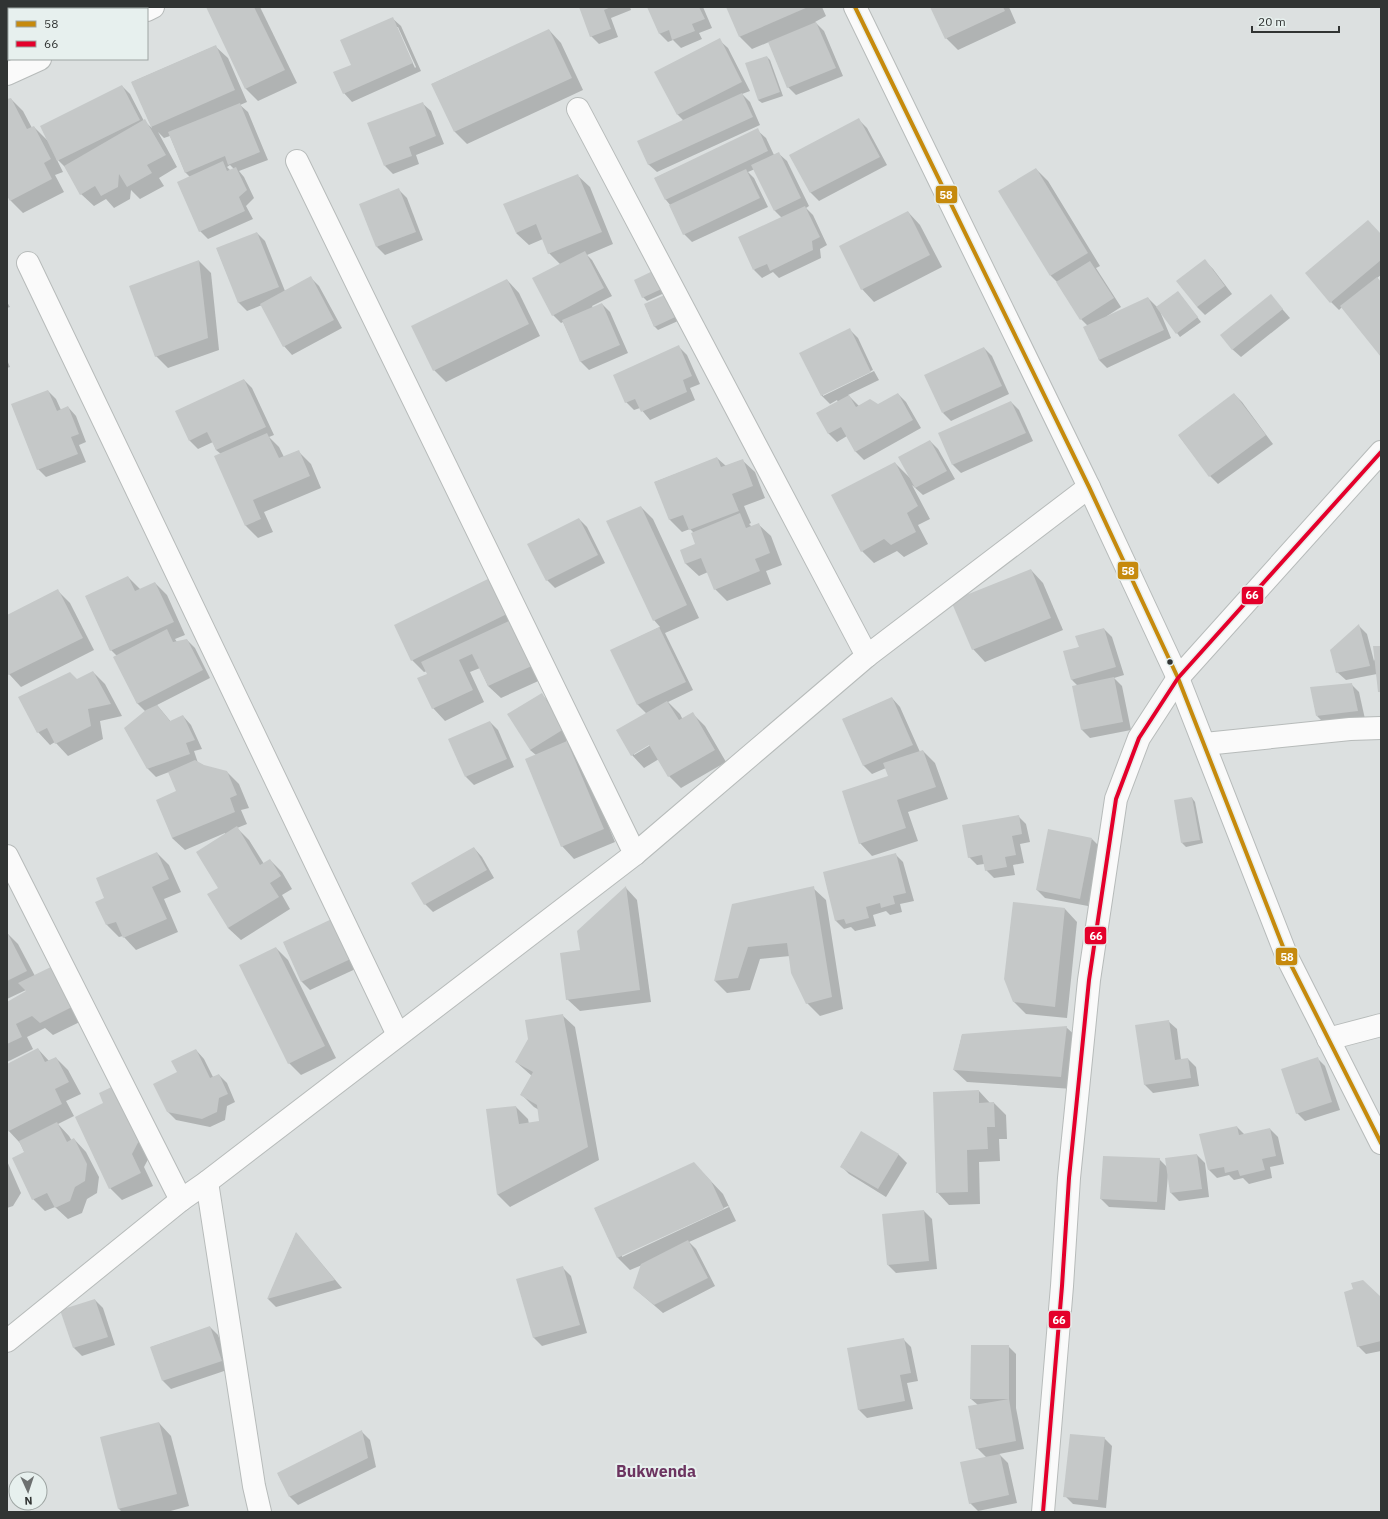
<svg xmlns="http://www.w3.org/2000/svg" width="1388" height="1519" viewBox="0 0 1388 1519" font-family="'IBM Plex Sans',sans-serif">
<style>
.shadow{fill:#0003;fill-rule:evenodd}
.building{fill:#c5c8c8}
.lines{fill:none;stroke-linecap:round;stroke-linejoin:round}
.street-casing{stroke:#b7bbba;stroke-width:24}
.secondary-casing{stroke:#b7bbba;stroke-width:24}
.street{stroke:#fafafa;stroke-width:22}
.secondary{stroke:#fafafa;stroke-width:22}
.bus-1-casing{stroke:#e7f0ee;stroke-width:7}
.bus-2-casing{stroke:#e7f0ee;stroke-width:7}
.bus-1{stroke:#c68a0d;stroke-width:4}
.bus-2{stroke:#e4002b;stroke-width:4}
.bus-dot{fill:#313433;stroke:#e7f0ee;stroke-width:1.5}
.labels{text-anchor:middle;stroke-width:4;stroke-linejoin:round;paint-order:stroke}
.quarter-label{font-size:16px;font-weight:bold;fill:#6c3460;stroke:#e7f0ee}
.line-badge{stroke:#e7f0ee;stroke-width:1.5}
.badge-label{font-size:11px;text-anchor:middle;font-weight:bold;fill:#fff}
</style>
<rect width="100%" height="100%" fill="#dce0e0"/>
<g class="shadow">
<path d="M7,7H37L33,9H9V20L7,21Z"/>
<path d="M207,7H260L297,83L258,101L246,89Z"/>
<path d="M580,7H630L631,10L611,18L618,37L599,44L591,36Z"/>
<path d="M648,7H703L712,28L699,33L702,39L681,48L673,40L668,42L660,34Z"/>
<path d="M727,7H822L826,16L815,22L824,31L843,76L796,95L788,87L769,42L752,49L740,37Z"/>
<path d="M932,7H1009L1016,23L958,50L946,38Z"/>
<path d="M392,18L401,26L421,71L352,102L344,93L353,65ZM396,27H398L416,67L415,68Z"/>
<path d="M549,30L561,43L583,90L467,144L455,132L432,84Z"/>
<path d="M719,40L728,48L750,91L742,94L750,102L760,125L657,172L648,164L683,120L678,115L656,72Z"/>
<path d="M215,46L228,58L247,102L240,105L248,112L268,160L239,171L244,177L254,198L246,206L253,219L208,239L200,231L190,177L185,172L170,136L164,138L158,132L177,167L159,178L164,186L140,199L131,190L130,199L114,208L106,199L94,206L81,194L65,167L56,158L63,172L55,175L64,192L23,213L11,201L7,193V101L11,99L23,111L32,128L34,127L49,142L122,86L130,94L144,121L152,128L132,82ZM230,165L234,169L231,171L227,167Z"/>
<path d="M767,57L770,60L783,96L762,103L758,100Z"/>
<path d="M422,103L431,111L444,144L416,155L419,164L393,174L385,166Z"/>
<path d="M859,120L867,128L887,165L819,201L811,193L791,155Z"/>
<path d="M757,130L766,138L774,155L778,153L787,161L809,206L806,208L813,215L827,245L820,249L821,258L779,278L773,272L762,278L754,270L782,218L775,211L755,169L748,172L754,178L768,207L692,242L684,234L671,206L666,200L655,178Z"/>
<path d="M1036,169L1048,181L1100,266L1096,268L1121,307L1107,316V317L1148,298L1157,307L1178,292L1201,322L1180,337L1159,309L1171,338L1107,368L1099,360L1088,326L1081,319L1059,284L1051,276Z"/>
<path d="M577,175L590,187L613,244L587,255L592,260L612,296L592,306L593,308L602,304L610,312L628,353L589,370L581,362L563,322L561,323L553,315L561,265L549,253L543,239L529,245L516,233Z"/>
<path d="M399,190L407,198L423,240L385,255L377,247Z"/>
<path d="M908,212L920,225L942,267L874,302L862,289Z"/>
<path d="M257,233L265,241L285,291L311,278L319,286L342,328L292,355L284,346L262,305L247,311L239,303L217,249Z"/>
<path d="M1381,235V275L1377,278L1381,283V355L1342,307L1339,310L1331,302Z"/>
<path d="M199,261L211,273L219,350L168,368L156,356Z"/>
<path d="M1205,261L1213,269L1232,294L1205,315L1197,307Z"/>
<path d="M507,280L519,293L540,336L446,382L434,370Z"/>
<path d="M635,280L671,290L647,301L643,297Z"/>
<path d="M1271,296L1290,318L1241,357L1232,349Z"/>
<path d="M7,302L10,307L7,308Z"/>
<path d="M645,305L689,316L658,330L654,326Z"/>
<path d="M850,330L858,338L873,370L823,394V396L874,371L879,380L848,395L859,406L878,405L898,394L906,402L921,428L864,460L856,452L847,436L837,442L829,434L817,413L838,402L837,400L830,404L822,396L801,353Z"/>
<path d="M679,347L687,355L700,384L690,388L695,400L650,420L640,408L634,410L626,402Z"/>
<path d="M984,348L992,356L1009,394L951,421L943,413Z"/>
<path d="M7,360L10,367L7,368Z"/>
<path d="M244,380L252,388L274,435L269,437L279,447L284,457L298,451L311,464L321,488L264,512L273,532L258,538L246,526L216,457L221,454L216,450L213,442L198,449L190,441L177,411Z"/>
<path d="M48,391L56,399L61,410L68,407L76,416L86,442L79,445L86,462L46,477L38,469Z"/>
<path d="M1234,394L1242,402L1273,444L1218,484L1210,476L1179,436Z"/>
<path d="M1011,402L1019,410L1033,441L961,473L953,465L940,433Z"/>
<path d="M930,441L938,449L955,479L923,495L912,485L930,519L918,525L928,544L904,557L897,551L874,563L862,551L895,463L910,478Z"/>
<path d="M717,458L726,466L742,460L755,472L765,498L744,506L751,523L749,524L752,527L758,524L771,536L782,565L766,571L771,584L727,601L715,589L708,572L699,576L686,564L681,551L697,545L694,533L690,529L682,532L670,520L655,482Z"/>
<path d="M641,507L653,519L699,618L665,633L693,690L668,702L680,714L683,720L693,714L705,726L726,762L681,788L669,776L659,759L644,768L632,755L647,714L638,705L612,650L660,627L654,620ZM653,742L654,743L634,755V753Z"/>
<path d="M579,519L587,527L605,563L555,588L547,580Z"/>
<path d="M1031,570L1043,583L1063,630L985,662L973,649Z"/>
<path d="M128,577L141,590L155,583L167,595L185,635L175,639L177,642L187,640L195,648L210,678L157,705L171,722L183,716L191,725L202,749L194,751L198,763L204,766L227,772L239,784L249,808L241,810L247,824L237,828L249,840L264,864L270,860L282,872L292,889L282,895L290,909L241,940L228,928L219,888L225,833L185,850L172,838L177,791L169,772L156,777L148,769L126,729L146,712L137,703L117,656L111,650Z"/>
<path d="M492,578L545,678L501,698L488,686L480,668L470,672L484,702L445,721L433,708L427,671L424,672L412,660Z"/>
<path d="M58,591L70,603L94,650L21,687L9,674L7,670V616Z"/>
<path d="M1359,626L1367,634L1374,661L1381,647V694L1379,691L1377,674L1346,680L1337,672Z"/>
<path d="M1104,629L1112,637L1124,675L1114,678L1122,686L1131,730L1090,738L1082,730L1073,687L1078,686L1072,680L1064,652L1080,647Z"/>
<path d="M93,672L105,684L122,716L100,721L103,739L68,756L55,742L50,745L38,732L77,680Z"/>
<path d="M1351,684L1359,692L1365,719L1325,724L1317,716Z"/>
<path d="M541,694L549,702L571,738L566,741L579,755L615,842L574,859L562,846L536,755L530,750Z"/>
<path d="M892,698L900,707L920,752L923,751L935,763L948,799L908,812L918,841L872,856L860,843L889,776L886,768L872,774L864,766L843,719Z"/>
<path d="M490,722L498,730L514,767L474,785L466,777Z"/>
<path d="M1192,798L1195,802L1203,843L1186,847L1182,843Z"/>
<path d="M1018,816L1026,824L1030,842L1020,844L1024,863L1013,865L1015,875L994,878L986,870L984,864L977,865L969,857Z"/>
<path d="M1092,839L1100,847L1088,906L1045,898L1037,890Z"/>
<path d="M474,848L482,857L494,878L433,912L425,904Z"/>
<path d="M157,853L169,865L181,892L164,899L178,932L136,950L123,936L119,937L107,925L97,902L106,898Z"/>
<path d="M895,854L903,862L914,901L900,904L902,912L890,915L886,911L873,915L876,926L855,931L851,927L844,929L836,921L824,873Z"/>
<path d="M626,888L637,900L651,1002L580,1011L567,999L581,951Z"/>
<path d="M813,888L826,900L843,1009L820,1016L807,1003L790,956L760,959L750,990L727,993L715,981L733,905Z"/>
<path d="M1013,904L1065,909L1077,922L1067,1018L1026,1014L1014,1002Z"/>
<path d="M336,918L362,966L310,990L302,982L284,943Z"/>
<path d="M7,933L18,944L35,976L90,1017L53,1035L45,1028L27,1037L33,1049L7,1062L8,1065L38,1049L49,1061L56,1058L68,1070L81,1094L66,1101L74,1116L58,1124L69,1136L72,1141L74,1139L86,1152L99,1177L97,1193L87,1199L82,1213L68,1219L55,1207L45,1211L33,1199L25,1153L20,1143L7,1129V1004L28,991L26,990L7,999Z"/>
<path d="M276,948L288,960L336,1058L301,1075L289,1063Z"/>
<path d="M562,1015L575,1027L599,1160L510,1207L498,1195L487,1110L516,1107L528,1119L529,1124L540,1122L539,1110L534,1107L521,1094L532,1076L516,1062Z"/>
<path d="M1168,1021L1177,1029L1181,1060L1188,1059L1196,1067L1199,1086L1153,1093L1145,1085L1136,1026Z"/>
<path d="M1066,1027L1079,1039L1073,1089L967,1082L954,1070L962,1035Z"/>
<path d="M196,1050L204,1059L213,1077L219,1075L227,1083L235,1102L227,1106L225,1120L210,1127L176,1120L168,1112L178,1073Z"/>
<path d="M1317,1058L1325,1066L1340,1110L1305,1121L1297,1113Z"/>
<path d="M979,1091L990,1103H994L1006,1115L1007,1139H999L1000,1161L979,1162L980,1204L949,1205L937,1192Z"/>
<path d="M105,1104L154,1148L144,1167L153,1186L122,1200L110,1188Z"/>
<path d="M1237,1127L1245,1135L1270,1129L1278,1137L1284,1164L1270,1167L1272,1178L1249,1184L1243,1178L1234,1180L1229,1175L1217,1178L1209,1170Z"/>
<path d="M861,1133L899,1155L907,1163L886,1197L849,1174L841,1166Z"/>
<path d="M1197,1155L1205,1163L1209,1197L1179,1201L1171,1193L1168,1174L1165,1210L1109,1207L1101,1199L1159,1159L1167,1167Z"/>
<path d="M7,1161L21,1193L13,1206L7,1208Z"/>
<path d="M706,1176L723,1194L736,1221L689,1242L696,1249L715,1286L663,1313L634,1288L642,1265L630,1270L618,1258L595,1209ZM728,1206L729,1207L622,1257V1255Z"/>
<path d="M924,1211L932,1219L937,1269L896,1273L888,1265Z"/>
<path d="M296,1233L342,1288L276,1307L268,1299Z"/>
<path d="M563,1268L571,1276L587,1333L542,1346L534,1338L517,1280Z"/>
<path d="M1354,1290L1381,1298V1351L1366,1354L1358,1346Z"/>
<path d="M95,1300L103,1308L115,1345L82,1356L74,1348Z"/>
<path d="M210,1327L218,1335L230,1369L171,1389L163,1381L151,1347Z"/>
<path d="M903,1339L911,1347L918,1381L907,1383L913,1409L867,1418L859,1410Z"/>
<path d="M1008,1346L1016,1354V1408L1024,1449L999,1454L1008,1463L1017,1503L978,1511L970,1503L987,1458L977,1448L978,1405L971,1399Z"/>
<path d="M159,1423L171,1436L189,1506L167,1512H122L119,1509L101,1438Z"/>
<path d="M362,1432L370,1440L376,1467L298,1505L290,1497L278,1474Z"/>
<path d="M1104,1438L1112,1446L1106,1508L1073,1504L1065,1496Z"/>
</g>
<g class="building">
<path d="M206,7H254L285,70L245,89Z"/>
<path d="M579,7H611L604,10L611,29L590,37Z"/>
<path d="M647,7H699L705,19L692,24L695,31L672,40L669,30L659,34Z"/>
<path d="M726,7H808L739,37Z"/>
<path d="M930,7H1003L1005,11L945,39Z"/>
<path d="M393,17L413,63L343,94L333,72L351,65L340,40Z"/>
<path d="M816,22L836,68L787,88L768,42Z"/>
<path d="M549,29L572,78L454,132L431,84Z"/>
<path d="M720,38L742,82L677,115L654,72Z"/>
<path d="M216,45L235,90L151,127L131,82Z"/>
<path d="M767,56L780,92L758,100L745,63Z"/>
<path d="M122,85L140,120L57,161L40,126Z"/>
<path d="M742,93L753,117L648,165L637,141Z"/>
<path d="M11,98L27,129L34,126L51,159L44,163L52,179L10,201L7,196V99Z"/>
<path d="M423,102L436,136L409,147L412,156L384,166L367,123Z"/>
<path d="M240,103L260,152L228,165L225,156L185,173L168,132Z"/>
<path d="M859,118L880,157L810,193L789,155Z"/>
<path d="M145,119L166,155L147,165L152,173L127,187L119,174L118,187L101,196L95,186L80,195L64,166Z"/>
<path d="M758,128L768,151L665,200L654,178Z"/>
<path d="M779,152L801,198L774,211L751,165Z"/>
<path d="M223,161L227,171L236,167L247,190L239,197L245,211L199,232L177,182Z"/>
<path d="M1036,168L1088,253L1050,276L998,191Z"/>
<path d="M746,169L760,198L683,235L669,205Z"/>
<path d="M578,174L602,232L548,254L536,224L516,233L503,204Z"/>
<path d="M399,188L416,232L376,247L359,204Z"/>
<path d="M805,206L820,237L812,241L813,250L770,271L767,264L753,270L738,237Z"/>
<path d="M908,211L930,255L861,290L839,246Z"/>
<path d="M1368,220L1381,234V260L1330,303L1305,273Z"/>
<path d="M257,232L279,287L238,303L216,248Z"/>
<path d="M585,251L604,288L552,316L532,278Z"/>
<path d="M1205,259L1225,286L1197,307L1176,281Z"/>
<path d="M199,260L208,338L155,357L129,286Z"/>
<path d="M1090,261L1114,298L1080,320L1056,282Z"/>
<path d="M659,268L668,286L642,298L634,280Z"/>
<path d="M311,276L334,320L283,347L260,304Z"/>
<path d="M1377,277L1381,282V357L1340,306Z"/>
<path d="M507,279L529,324L433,371L411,326Z"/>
<path d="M676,290L686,312L654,327L644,304Z"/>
<path d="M1178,291L1198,317L1176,334L1156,307Z"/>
<path d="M1271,294L1283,309L1232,350L1220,335Z"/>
<path d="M1148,297L1164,330L1099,360L1083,327Z"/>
<path d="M602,303L620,345L580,362L562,320Z"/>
<path d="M850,328L871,372L821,396L799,353Z"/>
<path d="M679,345L692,376L683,380L687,392L641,412L635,399L625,403L613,375Z"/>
<path d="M984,347L1002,386L942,413L924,375Z"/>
<path d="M244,379L266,427L216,450L207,432L189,441L175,411Z"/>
<path d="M48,390L57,411L68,406L79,434L71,437L78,454L37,470L11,404Z"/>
<path d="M898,393L913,420L855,452L841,427L828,434L816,413L849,395L856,407L870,399L878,404Z"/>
<path d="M1234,393L1266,435L1209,477L1178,435Z"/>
<path d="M1011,401L1026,433L952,465L938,433Z"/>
<path d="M267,433L279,458L299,450L310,476L253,500L261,519L245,526L214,456Z"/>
<path d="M930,440L947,471L915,488L898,457Z"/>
<path d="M717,457L721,467L743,459L753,486L732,494L739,511L689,530L683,515L669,520L654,482Z"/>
<path d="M895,462L918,506L907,513L916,532L891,545L884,539L861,552L831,495Z"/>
<path d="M641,506L687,605L653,621L606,521Z"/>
<path d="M740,513L746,528L759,523L770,553L755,559L760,571L714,590L701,558L685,564L680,550L695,544L691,533Z"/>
<path d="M579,518L598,555L546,581L527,544Z"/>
<path d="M1031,569L1051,618L972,650L951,601Z"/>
<path d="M128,576L135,591L155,582L174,622L110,651L85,596Z"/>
<path d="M492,577L509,613L411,661L394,625Z"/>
<path d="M58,589L83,638L8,675L7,673V615Z"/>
<path d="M513,619L534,665L488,686L472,654L459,660L473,690L432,709L417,678L427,674L421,662Z"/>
<path d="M1359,624L1370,666L1336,673L1330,650Z"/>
<path d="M659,627L686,682L637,705L610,650Z"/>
<path d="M1104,628L1116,667L1071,680L1063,651L1079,647L1075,636Z"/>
<path d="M167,629L173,642L187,639L203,670L137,704L113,657Z"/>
<path d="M1373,646H1381V692H1378Z"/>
<path d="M93,671L111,704L88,709L91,726L55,744L47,728L37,733L18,697L70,672L77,679Z"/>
<path d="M1114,677L1123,722L1081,730L1072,686Z"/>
<path d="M1352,683L1358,711L1316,716L1310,687Z"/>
<path d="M542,693L564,729L530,750L507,714Z"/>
<path d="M892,697L913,745L863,766L842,719Z"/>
<path d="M667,701L679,720L693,712L715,750L668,777L649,745L631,756L616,730Z"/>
<path d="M157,705L170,721L183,715L195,740L186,743L190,754L147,769L124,728L146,710Z"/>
<path d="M490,721L507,759L465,777L448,739Z"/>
<path d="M567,741L604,829L561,847L525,759Z"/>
<path d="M923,750L936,787L897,800L906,828L859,844L842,791L888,776L883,763Z"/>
<path d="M195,760L204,765L227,771L237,795L230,798L235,812L172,838L156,800L176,791L168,772Z"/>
<path d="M1192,797L1200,840L1181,843L1174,800Z"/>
<path d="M1019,815L1022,834L1012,836L1016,855L1005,857L1007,867L985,871L982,855L968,858L962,825Z"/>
<path d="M237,826L260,865L270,859L281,876L270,883L279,897L228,928L207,894L218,888L196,852Z"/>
<path d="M1048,829L1092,838L1080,899L1036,890Z"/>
<path d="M474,847L487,870L424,905L411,883Z"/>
<path d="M157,852L169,879L152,887L167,919L123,938L116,922L106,925L95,902L104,898L96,878Z"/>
<path d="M896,853L906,893L893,896L895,904L881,908L880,903L866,907L869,918L846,924L844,919L835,921L823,872Z"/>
<path d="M626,886L640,990L566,1000L560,953L580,950L577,931Z"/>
<path d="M814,886L832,997L806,1004L791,973L787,943L748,947L738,978L714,981L732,904Z"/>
<path d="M1013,902L1065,908L1055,1007L1013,1002L1004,979Z"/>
<path d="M336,917L355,957L301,982L283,942Z"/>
<path d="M7,932L27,971L7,981Z"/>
<path d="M276,947L325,1046L288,1064L239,965Z"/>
<path d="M57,964L78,1004L40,1023L32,1016L16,1024L22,1037L7,1044V1002L26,991L18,983Z"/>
<path d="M563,1014L588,1147L497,1195L486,1109L516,1106L519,1124L539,1121L537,1105L520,1095L533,1072L515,1062L528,1039L525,1020Z"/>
<path d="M1169,1020L1175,1060L1188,1058L1191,1078L1144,1085L1135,1025Z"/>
<path d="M1067,1026L1061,1077L953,1070L962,1034Z"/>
<path d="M38,1048L45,1062L56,1057L69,1082L55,1089L62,1104L7,1132V1064Z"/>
<path d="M196,1049L210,1078L219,1074L228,1094L219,1098L217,1112L202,1119L167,1112L153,1084L177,1072L171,1061Z"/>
<path d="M1318,1057L1332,1102L1296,1114L1281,1069Z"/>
<path d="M118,1084L142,1135L132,1154L141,1173L109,1189L75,1117L103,1103L99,1093Z"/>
<path d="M979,1090V1103L994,1102L995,1127H987L988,1149L967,1150L968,1192L936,1193L933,1092Z"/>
<path d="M57,1122L67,1142L74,1138L87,1164L85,1181L75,1187L70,1201L55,1208L47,1193L32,1200L12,1158L24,1152L19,1141Z"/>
<path d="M1237,1126L1239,1135L1270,1128L1276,1156L1262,1159L1265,1170L1240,1176L1238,1170L1225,1173L1224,1167L1208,1170L1199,1134Z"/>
<path d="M861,1131L899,1154L878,1189L840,1167Z"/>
<path d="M1197,1154L1202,1189L1170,1193L1165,1158Z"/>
<path d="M1103,1156L1160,1158L1157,1202L1100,1199Z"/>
<path d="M694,1162L711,1181L724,1209L617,1258L594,1208Z"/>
<path d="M924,1210L929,1261L887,1265L882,1214Z"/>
<path d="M296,1232L335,1280L267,1299Z"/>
<path d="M688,1240L708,1278L654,1305L633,1288L641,1264Z"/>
<path d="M563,1266L580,1325L533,1338L516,1279Z"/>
<path d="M1363,1280L1381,1297V1341L1357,1347L1344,1292L1353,1289L1351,1283Z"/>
<path d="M95,1299L108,1337L73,1348L60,1310Z"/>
<path d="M210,1326L222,1361L162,1381L150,1347Z"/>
<path d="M904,1338L911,1373L900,1375L905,1401L858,1410L847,1348Z"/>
<path d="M971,1345H1009V1399H970Z"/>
<path d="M1009,1399L1016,1441L976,1449L968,1406Z"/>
<path d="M159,1422L177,1494L118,1509L100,1437Z"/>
<path d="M362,1430L368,1458L289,1497L277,1473Z"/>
<path d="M1070,1434L1105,1437L1098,1500L1063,1497Z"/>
<path d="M1000,1454L1009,1495L969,1504L960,1462Z"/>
</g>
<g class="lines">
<g class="street-casing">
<g id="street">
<path d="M147,10L153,7"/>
<path d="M7,74L40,59"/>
<path d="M578,109L867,656"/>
<path d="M297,161L635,854"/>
<path d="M28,263L398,1035"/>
<path d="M1205,744L1350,729L1381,728"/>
<path d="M7,856L181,1200"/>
<path d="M1328,1039L1381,1025"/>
<path d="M207,1182L254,1486L260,1512"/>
<path d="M7,1341L181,1200L207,1182L635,854L867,656L1089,487"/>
<path d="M1043,1512L1062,1286L1069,1178L1089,980L1116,799L1139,738L1178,678L1381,452"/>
</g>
</g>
<g class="secondary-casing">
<path id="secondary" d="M855,7L1089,487L1178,678L1287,957L1381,1143"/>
</g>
<use href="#street" class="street"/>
<use href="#secondary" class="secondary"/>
<g class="bus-1-casing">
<path id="bus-1" d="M855,7L1089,487L1178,678L1287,957L1381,1143"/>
</g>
<g class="bus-2-casing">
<path id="bus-2" d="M1043,1512L1062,1286L1069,1178L1089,980L1116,799L1139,738L1178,678L1381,452"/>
</g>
<use href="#bus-1" class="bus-1"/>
<use href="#bus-2" class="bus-2"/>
</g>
<circle class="bus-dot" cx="1170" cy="662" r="3.5"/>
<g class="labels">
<g class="quarter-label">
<text x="656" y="1477">Bukwenda</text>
</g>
</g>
<g class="line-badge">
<rect x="935" y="185" width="23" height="19" rx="4" fill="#c68a0d"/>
<rect x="1117" y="561" width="22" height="19" rx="4" fill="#c68a0d"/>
<rect x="1241" y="586" width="23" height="19" rx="4" fill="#e4002b"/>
<rect x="1084" y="926" width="23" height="19" rx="4" fill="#e4002b"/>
<rect x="1275" y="947" width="23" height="19" rx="4" fill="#c68a0d"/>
<rect x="1048" y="1310" width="23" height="19" rx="4" fill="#e4002b"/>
</g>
<g class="badge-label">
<text x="946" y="199">58</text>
<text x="1128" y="575">58</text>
<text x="1252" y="599">66</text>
<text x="1096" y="940">66</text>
<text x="1287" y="961">58</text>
<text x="1059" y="1324">66</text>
</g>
<rect width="1388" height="1519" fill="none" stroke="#313433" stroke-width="16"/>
<rect x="8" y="8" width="140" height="52" fill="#e7f0ee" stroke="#9ea5a3"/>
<rect x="16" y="21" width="20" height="6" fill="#c68a0d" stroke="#9ea5a3"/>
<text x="44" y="28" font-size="12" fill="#313433">58</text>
<rect x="16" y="41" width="20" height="6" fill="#e4002b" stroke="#9ea5a3"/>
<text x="44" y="48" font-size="12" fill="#313433">66</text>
<g transform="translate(28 1491) rotate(177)"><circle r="19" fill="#e7f0ee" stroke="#9ea5a3"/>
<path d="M0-3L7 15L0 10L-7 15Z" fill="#6d7070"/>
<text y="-6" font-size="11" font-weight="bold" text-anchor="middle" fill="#313433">N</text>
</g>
<path d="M1252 26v6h87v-6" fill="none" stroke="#313433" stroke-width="2"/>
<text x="1258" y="26" font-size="12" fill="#313433" stroke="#e7f0ee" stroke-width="3" paint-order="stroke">20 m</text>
</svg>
